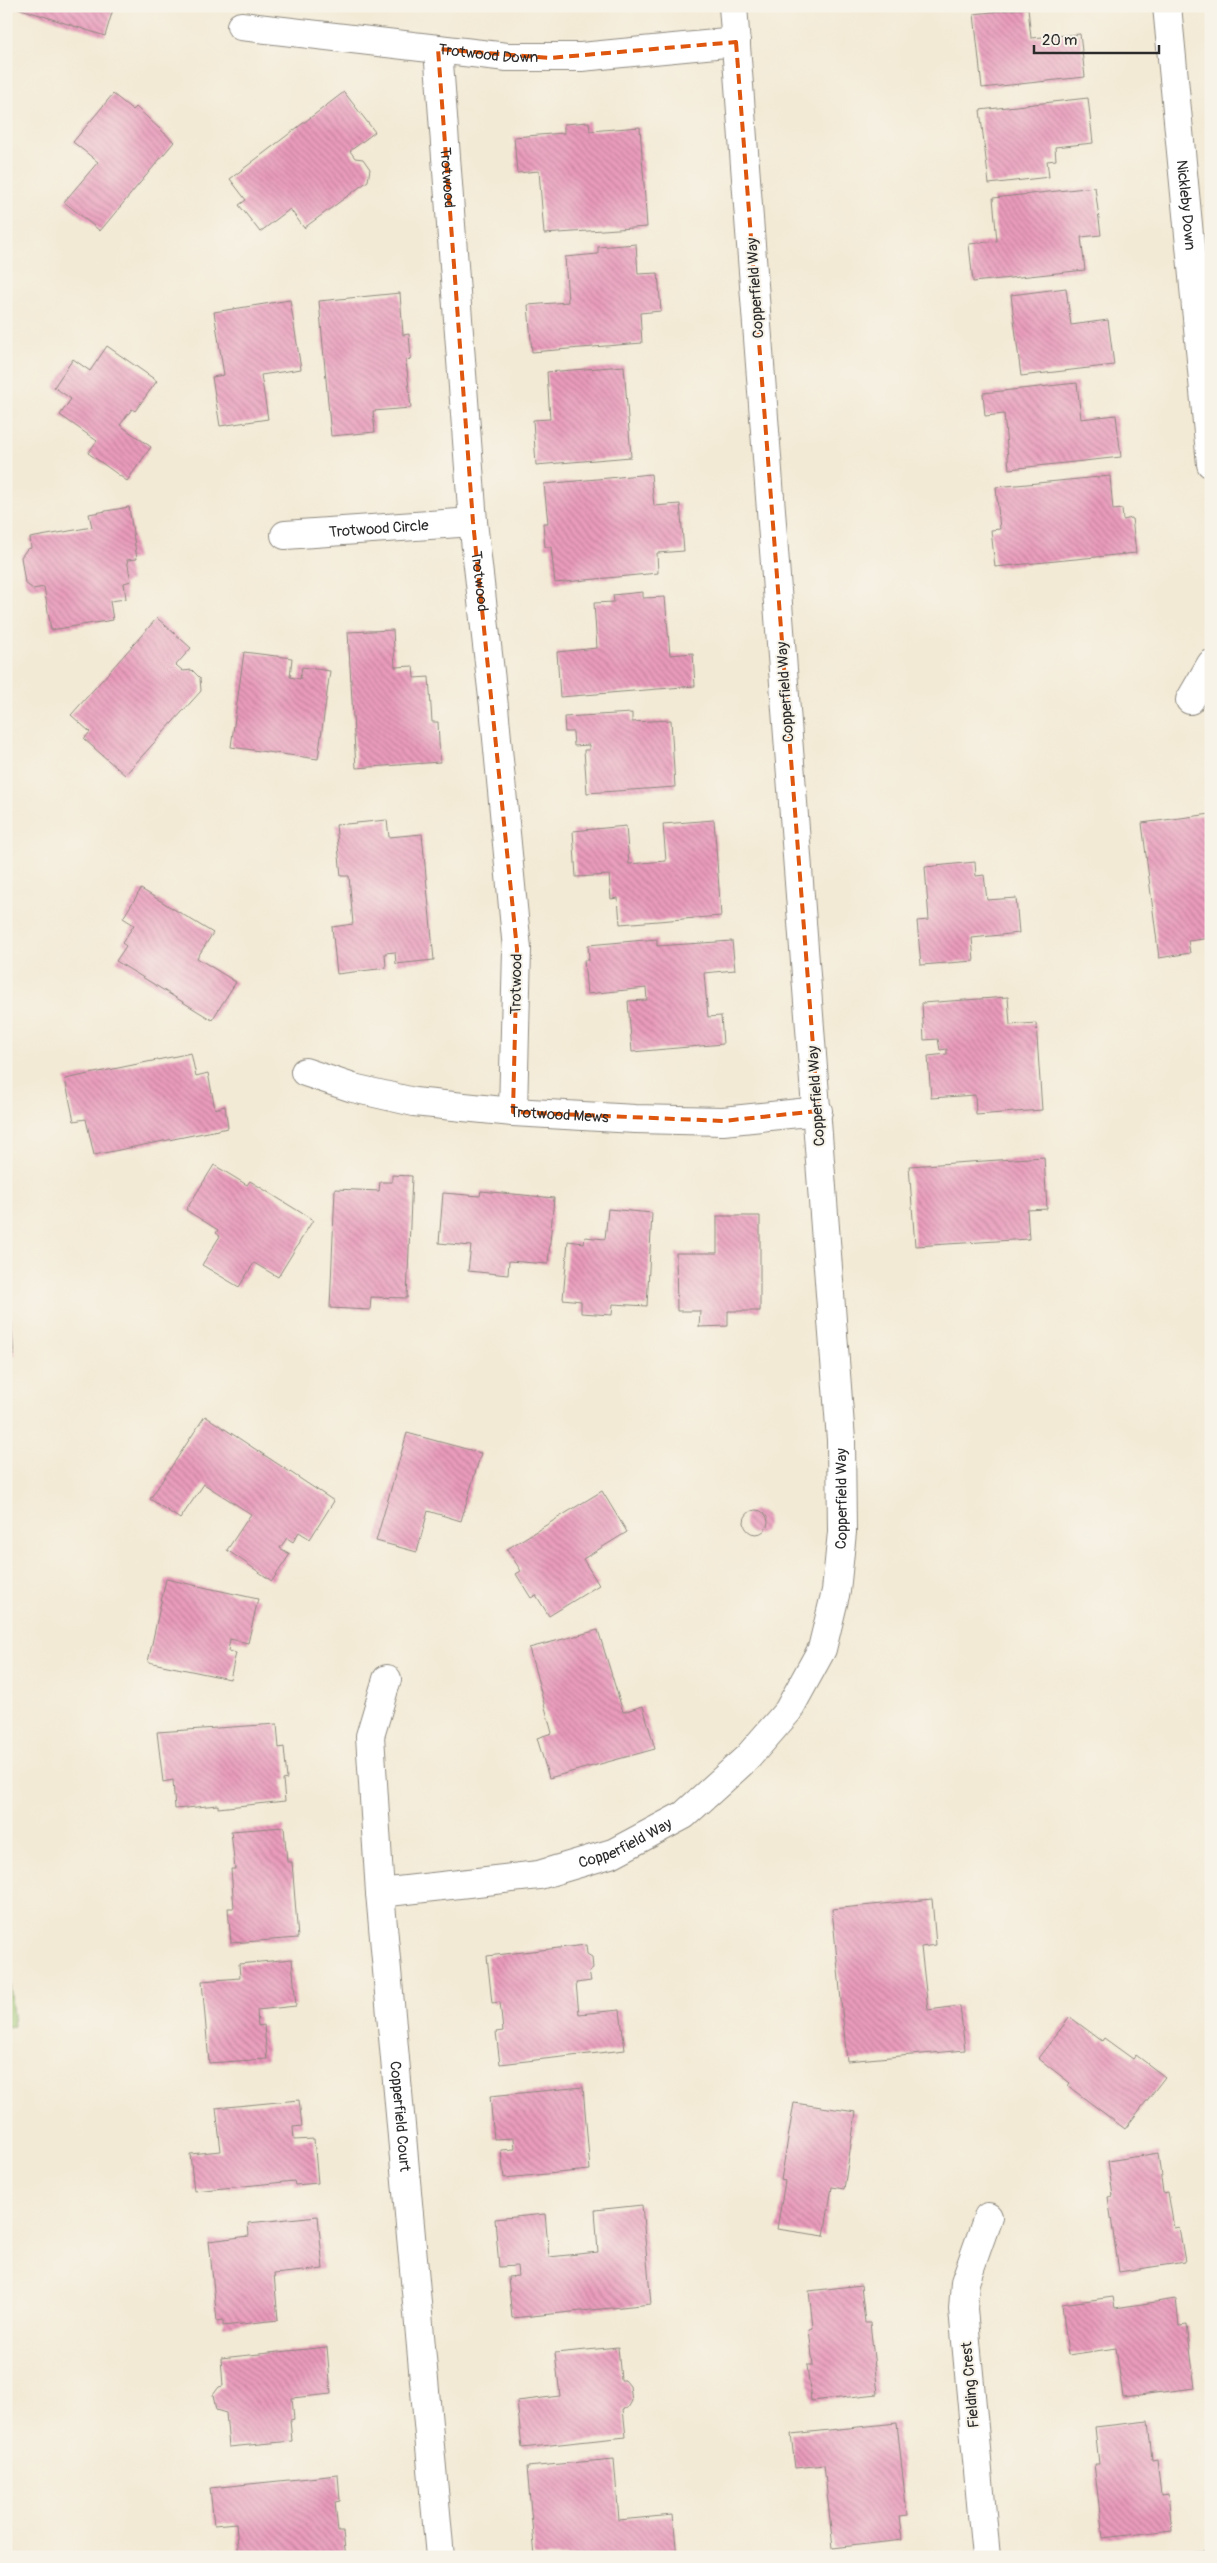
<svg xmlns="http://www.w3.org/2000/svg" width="1217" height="2563" viewBox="0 0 1217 2563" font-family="Pangolin,sans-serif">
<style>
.pitch{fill:#9bc470;stroke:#63784e}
.building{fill:url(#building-back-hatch)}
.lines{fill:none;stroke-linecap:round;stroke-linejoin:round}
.minor-casing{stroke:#8f8a80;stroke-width:30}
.minor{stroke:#fff;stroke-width:28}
.marked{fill:none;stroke:#df570e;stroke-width:4;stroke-dasharray:10 6;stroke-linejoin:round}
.labels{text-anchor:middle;stroke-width:4;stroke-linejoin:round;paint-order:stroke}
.street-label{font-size:15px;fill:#2b2b2b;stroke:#f7f3e8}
</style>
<defs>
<pattern id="building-back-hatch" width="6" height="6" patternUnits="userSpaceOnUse" patternTransform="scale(1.25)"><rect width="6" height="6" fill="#ea9bbc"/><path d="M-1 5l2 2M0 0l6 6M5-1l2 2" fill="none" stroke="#be7f99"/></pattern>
</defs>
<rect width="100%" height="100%" fill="#f7f3e8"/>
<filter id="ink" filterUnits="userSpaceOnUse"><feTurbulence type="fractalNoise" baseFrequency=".02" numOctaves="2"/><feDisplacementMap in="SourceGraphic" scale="10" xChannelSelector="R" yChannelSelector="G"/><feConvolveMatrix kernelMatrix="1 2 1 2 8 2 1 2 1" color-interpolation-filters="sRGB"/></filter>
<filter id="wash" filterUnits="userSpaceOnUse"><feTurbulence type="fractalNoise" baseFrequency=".0096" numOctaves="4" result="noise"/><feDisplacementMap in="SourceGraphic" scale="20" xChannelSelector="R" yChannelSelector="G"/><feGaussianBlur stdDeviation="1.12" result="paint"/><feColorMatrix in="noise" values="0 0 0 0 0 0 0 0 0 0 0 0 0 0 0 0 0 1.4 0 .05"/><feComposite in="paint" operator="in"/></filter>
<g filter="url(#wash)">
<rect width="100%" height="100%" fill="#f3ead5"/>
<path class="pitch" d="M6,1944L14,2026L6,2027Z"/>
<g id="blocks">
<g class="building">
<path d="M12,6H114L105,36Z"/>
<path d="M1028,8L1031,38L1080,34L1085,77L982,88L974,14Z"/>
<path d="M344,92L375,132L350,151L355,158L363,159L370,169L368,181L304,228L290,209L260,232L239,205L246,200L230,179Z"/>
<path d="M113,94L133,110L136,107L174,142L100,231L64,202L98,162L73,142Z"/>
<path d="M1088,98L1093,143L1055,147L1056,160L1047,161L1049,177L989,184L980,110Z"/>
<path d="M589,122L590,131L640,127L647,227L544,234L539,171L517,173L514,137L564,133V124Z"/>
<path d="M1095,187L1101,235L1081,237L1085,270L973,282L969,244L997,241L993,198Z"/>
<path d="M636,244L638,274L658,273L661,311L640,313L642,343L532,352L528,305L568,302L565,257L598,254V247Z"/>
<path d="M1066,288L1071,325L1108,320L1114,365L1021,376L1011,295Z"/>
<path d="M400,293L403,335L409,334L411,359L406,360L411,408L373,411L375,432L331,436L319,301Z"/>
<path d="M290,300L301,369L261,375L268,419L220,426L212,377L224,375L214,312Z"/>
<path d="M107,346L157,381L135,411L132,409L120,425L151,447L127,481L88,453L97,441L60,415L71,399L54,387L73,359L90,371Z"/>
<path d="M624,366L631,457L536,465L533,420L550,419L547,372Z"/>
<path d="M1077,383L1081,419L1116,415L1121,457L1009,469L1004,414L985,416L983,393Z"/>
<path d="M651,474L654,506L680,504L684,551L657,553L658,573L555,583L551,547H545L543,523H548L544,484Z"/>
<path d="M1110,476L1113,510L1122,509L1123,520L1132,518L1136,553L995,567L991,530L1000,529L996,487Z"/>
<path d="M129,507L137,559L127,560L131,581L124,583L126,599L110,601L113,620L51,630L44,587L33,589L25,583L21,557L27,549L31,548L30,538L92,527L89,514Z"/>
<path d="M643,592V598L665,597L670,655L693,653L695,686L560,697L557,652L597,648L594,603L614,602L613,595Z"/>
<path d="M157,618L191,648L176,665L183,671L192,670L200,678L201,691L125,775L84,739L90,732L71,715Z"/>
<path d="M393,630L395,667L413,666L414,678L429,677L432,722H438L440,762L356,768L348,632Z"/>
<path d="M244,652L292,658L290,677L300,679L302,667L330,671L318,759L231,747Z"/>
<path d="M632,713V722L671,720L675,787L587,793L584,750H589V745L574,746L573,732H565L564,717Z"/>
<path d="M1211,814V938L1188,941L1190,953L1159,958L1142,823Z"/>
<path d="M387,820L389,837L422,834L434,960L396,964L395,952L385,953L386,968L337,974L332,927L353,924L349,876H341L336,825Z"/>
<path d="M714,820L721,916L620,924L618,898L611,899L609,875L576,877L573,831L626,826L629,864L666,861L663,824Z"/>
<path d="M975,862L976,876L984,875L987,900L1016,898L1019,933L972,938L974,961L921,965L917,921L929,920L925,867Z"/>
<path d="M141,889L213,933L197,958L236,982L212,1020L116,961L126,946L122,943L134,925L123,918Z"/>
<path d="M657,939V946L732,941L735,970L704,973L708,1017L721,1016L723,1044L632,1052L628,1001L647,1000L646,988L587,994L584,960H589L588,945Z"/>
<path d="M1008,997L1010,1025L1036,1023L1042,1110L976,1115L975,1095L931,1098L928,1056L947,1054V1049L940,1050L938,1039L924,1040L922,1003Z"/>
<path d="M191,1053L196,1076L208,1073L215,1109L225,1106L228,1128L94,1155L86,1119L74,1121L65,1079Z"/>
<path d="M1044,1157L1047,1209L1027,1210L1029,1239L915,1246L909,1166Z"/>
<path d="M214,1165L247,1185L250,1181L313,1220L278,1277L254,1263L239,1287L202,1265L220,1236L216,1233L218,1230L186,1210Z"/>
<path d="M392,1175L412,1176L407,1298L371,1297L370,1310L330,1308L335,1189L379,1191L380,1182H392Z"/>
<path d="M481,1191L554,1198L548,1264L509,1261L508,1275L468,1271L471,1246L439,1243L443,1193L480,1196Z"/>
<path d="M608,1209L652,1213L647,1306L613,1304L612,1315L581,1313V1301L563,1299L568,1241L584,1243L585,1237L605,1239Z"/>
<path d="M717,1216H760V1311H728V1326L699,1327L700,1311H677L676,1253H717Z"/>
<path d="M6,1266L14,1355L6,1356Z"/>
<path d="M205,1416L334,1501L310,1539L299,1532L293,1542L287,1538L280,1548L290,1554L272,1581L227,1550L251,1514L204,1484L180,1519L150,1499Z"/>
<path d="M407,1433L481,1453L461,1521L428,1511L417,1552L376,1541Z"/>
<path d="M602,1491L627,1532L583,1559L599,1585L549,1616L536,1595L531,1598L516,1574L521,1571L507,1549Z"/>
<circle cx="756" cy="1522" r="12"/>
<path d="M166,1579L258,1599L248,1643L230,1639L228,1651L236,1653L230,1679L148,1662Z"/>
<path d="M598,1630L623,1712L643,1706L655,1749L549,1778L537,1738L552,1733L529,1648Z"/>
<path d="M277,1724L279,1748L284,1747L287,1779L283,1780L285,1801L218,1808V1805L175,1809L173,1780L163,1782L157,1732Z"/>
<path d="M284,1827L287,1862H292L298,1938L231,1943L228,1908H234L231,1869H235L231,1831Z"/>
<path d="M932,1899L936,1945L921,1947L928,2010L960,2006L965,2050L847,2061L832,1909Z"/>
<path d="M586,1945L587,1954L592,1957L593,1969L589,1972L591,1981L576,1983L579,2014L620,2010L625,2050L500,2064L496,2032L503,2031L500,2002L492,2003L487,1956Z"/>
<path d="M292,1959L296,2006L257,2010L258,2026L264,2025L267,2059L209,2063L202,1981L240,1978L239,1964Z"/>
<path d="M1070,2017L1102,2041L1104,2038L1133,2059L1136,2055L1165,2077L1125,2129L1068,2086L1070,2083L1038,2058Z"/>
<path d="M583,2087L590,2170L504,2178L501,2150L515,2149L514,2138L494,2139L490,2096Z"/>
<path d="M299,2100L302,2126L293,2127L294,2140L314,2139L318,2183L295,2185L294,2181L194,2191L190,2154L221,2151L216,2108Z"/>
<path d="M794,2103L856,2112L844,2189L832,2187L824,2236L777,2229L785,2181L781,2180Z"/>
<path d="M1158,2153L1163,2193L1168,2192L1174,2228L1179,2227L1185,2262L1119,2272L1108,2197L1113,2196L1108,2161Z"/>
<path d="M642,2205L651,2304L512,2318L508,2277L518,2276L517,2266L499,2267L495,2219L545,2214L549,2257L598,2252L595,2210Z"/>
<path d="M318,2216L323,2269L274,2274L278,2320L223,2326V2320L217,2321L209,2241L249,2236L248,2223Z"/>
<path d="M861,2285L865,2323H870L878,2394L811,2401L807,2365H813L809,2329L813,2328L809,2291Z"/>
<path d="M1113,2297L1115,2308L1176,2299L1179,2326L1187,2325L1195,2388L1123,2397L1116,2348L1068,2355L1062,2304Z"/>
<path d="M327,2347L331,2394L292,2398L294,2419L290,2420L292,2441L229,2447L226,2413L216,2410L213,2395L219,2387L223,2386L221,2358Z"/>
<path d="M618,2347L621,2380H625L630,2386L632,2401L628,2408L623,2409L626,2437L522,2448L517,2401L560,2396L555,2353Z"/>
<path d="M1148,2421L1152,2460L1157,2459L1161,2495L1168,2494L1172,2530L1103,2538L1094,2464H1099L1095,2427Z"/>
<path d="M897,2423L907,2515L899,2516L902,2540L833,2548L824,2465L795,2468L791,2434Z"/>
<path d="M614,2459L619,2520L673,2515L677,2557H535L527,2467Z"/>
<path d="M338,2475L340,2501L335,2502L338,2532H343L346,2557H239L236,2523L214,2525L210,2488Z"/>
<path d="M1211,2551V2557H1160V2555Z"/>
</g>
</g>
</g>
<g filter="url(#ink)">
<use href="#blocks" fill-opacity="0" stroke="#8f8a80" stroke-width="1"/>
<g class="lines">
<g class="minor-casing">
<g id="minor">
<path id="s1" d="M1167,6L1211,464"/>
<path id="s2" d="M241,26L507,57H581L736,42"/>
<path id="s3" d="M438,49L473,522L494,707L517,949L513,1112"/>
<path id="s4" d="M285,535L473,522"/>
<path d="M1190,700L1211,664"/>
<path id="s5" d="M305,1072L353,1088L414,1102L513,1112L635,1119L723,1121L818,1111"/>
<path id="s6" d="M387,1679L370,1736L380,1893L440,2557"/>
<path id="s7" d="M380,1893L539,1875L613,1853L684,1815L748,1757L788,1711L822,1649L836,1591L842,1532L841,1440L733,6"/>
<path d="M986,2557L963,2309L965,2282L988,2217"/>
</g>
</g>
<use href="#minor" class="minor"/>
</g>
</g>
<path class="marked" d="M736,42L818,1111L723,1121L513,1112L517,949L473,522L438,49L549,58Z"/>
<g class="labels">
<g class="street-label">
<text dy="5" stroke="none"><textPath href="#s2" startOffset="249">Trotwood Down</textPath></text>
<text dy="5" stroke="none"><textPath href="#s3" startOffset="129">Trotwood</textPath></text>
<text dy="5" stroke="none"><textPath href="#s1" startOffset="200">Nickleby Down</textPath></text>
<text transform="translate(755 288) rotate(-94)" y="5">Copperfield Way</text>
<text dy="5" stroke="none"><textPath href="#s4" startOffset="94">Trotwood Circle</textPath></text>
<text dy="5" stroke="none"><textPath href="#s3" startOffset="534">Trotwood</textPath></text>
<text transform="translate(785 692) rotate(-94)" y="5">Copperfield Way</text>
<text transform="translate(516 984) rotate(-89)" y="5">Trotwood</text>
<text transform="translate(816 1096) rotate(-94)" y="5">Copperfield Way</text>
<text dy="5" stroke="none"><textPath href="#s5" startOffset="259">Trotwood Mews</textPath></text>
<text dy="5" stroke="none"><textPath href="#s7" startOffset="688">Copperfield Way</textPath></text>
<text dy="5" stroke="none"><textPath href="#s7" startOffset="252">Copperfield Way</textPath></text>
<text dy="5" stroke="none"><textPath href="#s6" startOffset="441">Copperfield Court</textPath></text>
<text transform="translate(970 2385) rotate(-95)" y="5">Fielding Crest</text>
</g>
</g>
<rect width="1217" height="2563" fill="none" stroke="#f7f3e8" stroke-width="25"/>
<path d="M1034 45v8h125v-8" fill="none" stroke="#2b2b2b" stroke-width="2.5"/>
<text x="1042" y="45" font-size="15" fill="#2b2b2b" stroke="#f7f3e8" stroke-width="4" paint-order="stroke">20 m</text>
</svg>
